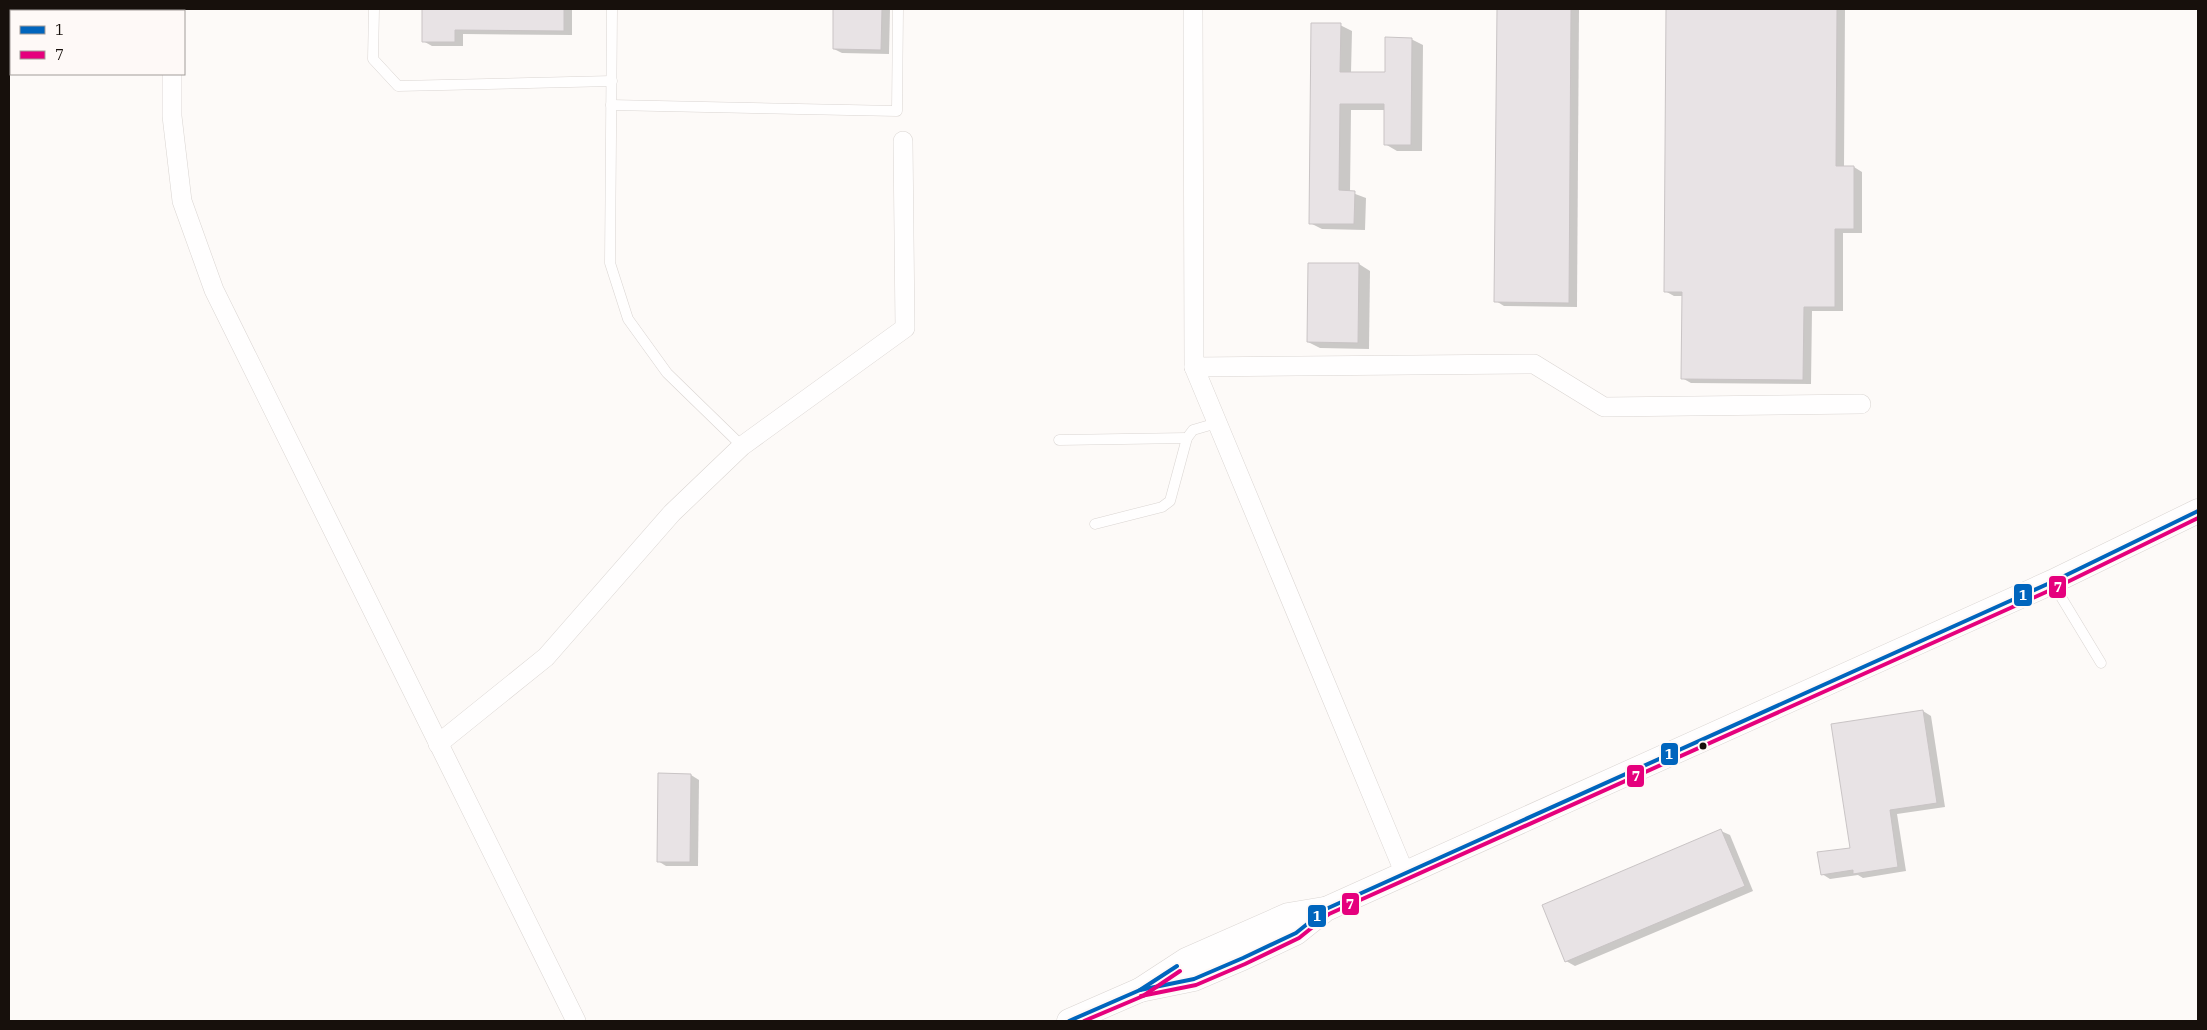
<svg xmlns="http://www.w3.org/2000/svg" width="2207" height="1030" viewBox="0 0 2207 1030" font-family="'IBM Plex Serif',serif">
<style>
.shadow{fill:#0003}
.building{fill:#e8e3e5;stroke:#c9c4c5}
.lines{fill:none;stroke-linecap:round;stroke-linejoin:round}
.service-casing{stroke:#dad5d2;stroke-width:11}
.minor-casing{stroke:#dad5d2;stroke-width:20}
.tertiary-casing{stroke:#dad5d2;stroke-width:25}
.service{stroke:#fffefe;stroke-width:10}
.minor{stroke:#fffefe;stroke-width:19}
.tertiary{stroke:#fffefe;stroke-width:24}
.bus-1-casing{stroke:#fef9f7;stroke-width:8}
.bus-2-casing{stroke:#fef9f7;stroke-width:8}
.bus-1{stroke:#0065bd;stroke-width:4}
.bus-2{stroke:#e5007d;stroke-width:4}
.bus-dot{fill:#17100c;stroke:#fef9f7;stroke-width:2}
.line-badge{stroke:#fef9f7;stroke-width:2}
.badge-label{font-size:14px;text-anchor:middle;font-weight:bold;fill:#fff}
</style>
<rect width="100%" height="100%" fill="#fdfaf8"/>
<g class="shadow">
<path d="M424,9H572V35L463,34V46H432L423,41Z"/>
<path d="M834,9H890L889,54L842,53L834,49Z"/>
<path d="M1498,9H1579L1577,307L1504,306L1496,301Z"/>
<path d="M1667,9H1845L1844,167H1854L1862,172V233H1843V311H1812L1811,384L1691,383L1682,378L1683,296H1674L1665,291Z"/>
<path d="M1340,25L1352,31L1351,73H1386L1411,39L1423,45L1422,151H1397L1385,144L1386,110H1351L1350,192L1366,198L1365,230L1322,229L1310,223Z"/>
<path d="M1359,264L1370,271L1369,349L1320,348L1308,342Z"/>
<path d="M1923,711L1931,716L1945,807L1897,814L1906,871L1863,878L1858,875L1830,879L1822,874L1851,849Z"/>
<path d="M691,775L699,780L698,866H666L658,861Z"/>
<path d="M1721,831L1730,835L1753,891L1575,966L1566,961Z"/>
</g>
<g class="building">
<path d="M422,9H564V31L455,30V42H422Z"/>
<path d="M833,9H882L881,50L833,49Z"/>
<path d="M1497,9H1571L1569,303L1494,302Z"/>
<path d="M1666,9H1837L1836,166H1854V229H1835V307H1804L1803,380L1681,379L1682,292H1664Z"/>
<path d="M1311,23H1341L1340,72H1385V37L1412,38L1411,145H1384V104H1340L1339,190L1355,191L1354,224H1309Z"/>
<path d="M1308,263H1359L1358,343L1307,342Z"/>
<path d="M1923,710L1937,803L1890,810L1898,867L1853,874V870L1821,875L1817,852L1850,848L1831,724Z"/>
<path d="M658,773L691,774L690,862H657Z"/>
<path d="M1721,829L1745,886L1565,962L1542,905Z"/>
</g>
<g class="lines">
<g class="service-casing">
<g id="service">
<path d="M122,9L126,11"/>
<path d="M374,9L373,59L398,86L612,81"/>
<path d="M612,9L610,263L628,319L667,373L742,446"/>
<path d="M611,105L897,111L898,9"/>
<path d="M1059,440L1187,438"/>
<path d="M1095,524L1162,507L1170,501L1187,438L1193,430L1217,423"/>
<path d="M2052,582L2101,663"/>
</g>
</g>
<g class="minor-casing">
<g id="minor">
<path d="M1193,9L1194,367L1405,874"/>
<path d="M172,11V9"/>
<path d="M172,74V116L182,201L214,290L576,1021"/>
<path d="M1194,367L1534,364L1604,407L1861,404"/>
<path d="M438,744L546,657L672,513L742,446L905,328L903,141"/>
</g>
</g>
<g class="tertiary-casing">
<g id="tertiary">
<path d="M1140,990L1194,979L1243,958L1296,933L1326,909L2052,582L2198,511"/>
<path d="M1069,1021L1140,990L1186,960L1288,915L1324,909"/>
</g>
</g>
<use href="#service" class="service"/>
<use href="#minor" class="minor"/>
<use href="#tertiary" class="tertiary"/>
<g class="bus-1-casing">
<g id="bus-1">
<path d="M1140,990L1194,979L1243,958L1296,933L1326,909L2052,582L2198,511"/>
<path d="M1069,1021L1140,990L1177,966"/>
</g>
</g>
<g class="bus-2-casing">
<g id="bus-2">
<path d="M1141,996L1196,985L1245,964L1299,938L1329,914L2055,588L2198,518"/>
<path d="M1084,1021L1143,996L1180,971"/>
</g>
</g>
<use href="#bus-1" class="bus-1"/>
<use href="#bus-2" class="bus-2"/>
</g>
<circle class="bus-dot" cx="1703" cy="746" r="4.5"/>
<g class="line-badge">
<rect x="2048" y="575" width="19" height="24" rx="5" fill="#e5007d"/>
<rect x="2013" y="583" width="20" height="24" rx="5" fill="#0065bd"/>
<rect x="1660" y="742" width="19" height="24" rx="5" fill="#0065bd"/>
<rect x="1626" y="764" width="19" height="24" rx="5" fill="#e5007d"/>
<rect x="1341" y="892" width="19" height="24" rx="5" fill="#e5007d"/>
<rect x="1307" y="904" width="20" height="24" rx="5" fill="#0065bd"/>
</g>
<g class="badge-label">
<text x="2058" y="592">7</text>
<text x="2023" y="600">1</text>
<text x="1669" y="759">1</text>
<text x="1636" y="781">7</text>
<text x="1350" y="909">7</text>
<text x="1317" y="921">1</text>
</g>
<rect width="2207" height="1030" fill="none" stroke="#17100c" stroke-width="20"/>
<rect x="10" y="10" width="175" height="65" fill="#fef9f7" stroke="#a29c99"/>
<rect x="20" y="26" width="25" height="8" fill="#0065bd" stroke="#a29c99"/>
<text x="55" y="35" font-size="15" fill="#17100c">1</text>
<rect x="20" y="51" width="25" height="8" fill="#e5007d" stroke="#a29c99"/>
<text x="55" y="60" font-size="15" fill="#17100c">7</text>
</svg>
